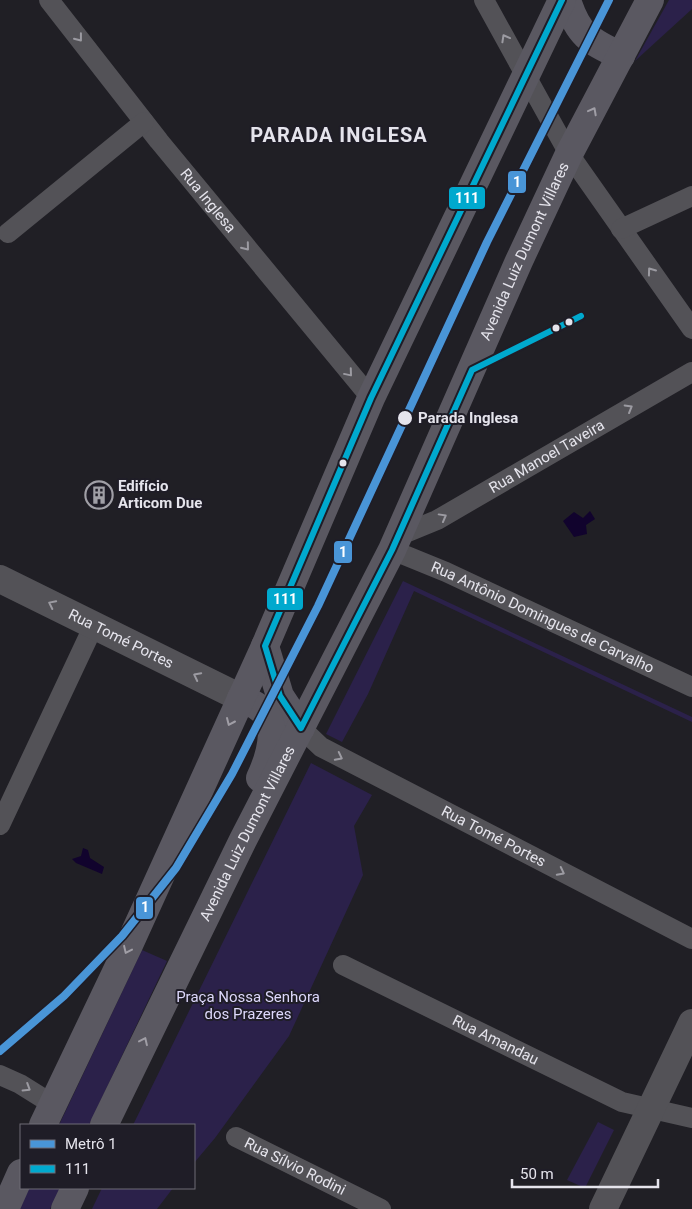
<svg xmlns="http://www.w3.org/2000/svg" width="692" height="1209" viewBox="0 0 692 1209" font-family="Roboto,sans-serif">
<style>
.green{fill:#2b214a}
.water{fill:#11032d}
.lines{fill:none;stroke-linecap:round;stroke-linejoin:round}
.minor{stroke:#535257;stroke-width:20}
.secondary{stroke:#535257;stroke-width:28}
.primary{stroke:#5a5861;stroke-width:28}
.bus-1-casing{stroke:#1f1d27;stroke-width:10}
.bus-1{stroke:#00a9ce;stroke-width:6}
.metro-1-casing{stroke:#1f1d27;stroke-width:11}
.metro-1{stroke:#4995d7;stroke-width:8}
.oneway{stroke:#9c9ba2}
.oneway2{stroke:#a09ea6}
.bus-dot{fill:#e5e4ec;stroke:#1f1d27;stroke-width:2}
.labels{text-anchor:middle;stroke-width:4;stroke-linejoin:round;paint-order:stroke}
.street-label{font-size:15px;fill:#e5e4ec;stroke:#1f1d27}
.stop-label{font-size:15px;font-weight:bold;fill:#e5e4ec;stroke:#1f1d27;text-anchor:start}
.poi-label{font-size:15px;font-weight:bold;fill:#e5e4ec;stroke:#1f1d27;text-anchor:start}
.park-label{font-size:15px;fill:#ddd8fb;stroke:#1f1d27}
.district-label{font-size:20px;font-weight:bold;letter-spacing:1px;fill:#e5e4ec;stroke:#1f1d27}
.line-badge{stroke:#1f1d27;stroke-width:2}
.badge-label{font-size:14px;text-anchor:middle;font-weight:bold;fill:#fff}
</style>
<rect width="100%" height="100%" fill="#201f25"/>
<g class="green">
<path d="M669,0H692V9L635,61Z"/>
<path d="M403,581L692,717V722L414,591L368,694L342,742L326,734Z"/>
<path d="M311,763L372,795L354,826L363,875L289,1036L215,1138L194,1163V1125H133Z"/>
<path d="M142,950L167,961L89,1125H59Z"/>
<path d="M598,1122L614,1130L585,1188L567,1180Z"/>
<path d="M29,1188H60L50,1209H20Z"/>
<path d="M102,1188H173L157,1209H92Z"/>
</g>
<g class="water">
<path d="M590,511L595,519L586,525L587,534L574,537L563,521L574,512L583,518Z"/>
<path d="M83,848L88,850L90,858L104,867L102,874L76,863L72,859L81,856Z"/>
</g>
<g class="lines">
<g class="minor">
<path id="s1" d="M49,0L159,141L371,398"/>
<path d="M484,0L569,154L692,329"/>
<path d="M621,229L692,196"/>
<path d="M8,233L144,122"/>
<path id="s2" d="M398,536L437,520L692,372"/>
<path id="s3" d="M392,550L446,572L692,687"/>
<path id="s4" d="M301,728L321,747L692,939"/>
<path d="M0,825L94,625"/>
<path id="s5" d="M343,965L622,1102L692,1118"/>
<path d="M0,1075L20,1084L52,1104"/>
<path id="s6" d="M236,1137L381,1209"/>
</g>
<g class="secondary">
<path id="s7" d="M0,579L241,698"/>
<path d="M603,1209L692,1023"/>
</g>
<g class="primary">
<path d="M567,0C578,35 589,41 621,56"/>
<path d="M265,646L280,696L301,728"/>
<path d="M241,698C248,701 256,705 262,710C280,726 269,759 260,778"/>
<path d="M43,1125L129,945L265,646L371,398L562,0"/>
<path id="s8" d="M104,1125L243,840L392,550L519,261L569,154L650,0"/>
<path d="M5,1209L21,1173"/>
<path d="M65,1209L75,1188"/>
</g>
<g class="bus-1-casing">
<path id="bus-1" d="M562,0L371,398L265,646L280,696L301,728L392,550L472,370L581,316"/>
</g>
<use href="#bus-1" class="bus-1"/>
<g class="metro-1-casing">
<path id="metro-1" d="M0,1051L64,996L122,936L176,868L232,774L318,606L487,242L609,0"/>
</g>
<use href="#metro-1" class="metro-1"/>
</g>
<defs><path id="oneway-chevron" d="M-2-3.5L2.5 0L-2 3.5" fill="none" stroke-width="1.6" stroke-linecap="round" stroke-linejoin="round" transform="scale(1.25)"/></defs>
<g class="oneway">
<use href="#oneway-chevron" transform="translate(79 38) rotate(52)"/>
<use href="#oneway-chevron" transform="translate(505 38) rotate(-119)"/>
<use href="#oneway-chevron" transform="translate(246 247) rotate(51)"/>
<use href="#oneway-chevron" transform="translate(651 271) rotate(-126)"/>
<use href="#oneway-chevron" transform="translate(349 373) rotate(50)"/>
<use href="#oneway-chevron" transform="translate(629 408) rotate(-30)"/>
<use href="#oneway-chevron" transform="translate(443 517) rotate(-29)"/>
<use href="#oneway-chevron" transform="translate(52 604) rotate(-154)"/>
<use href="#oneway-chevron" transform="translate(197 676) rotate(-153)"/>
<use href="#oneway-chevron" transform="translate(339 757) rotate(27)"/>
<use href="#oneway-chevron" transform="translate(561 872) rotate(27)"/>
<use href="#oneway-chevron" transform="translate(27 1088) rotate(32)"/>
</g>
<g class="oneway2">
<use href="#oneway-chevron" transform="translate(593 111) rotate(-62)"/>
<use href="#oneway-chevron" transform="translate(230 722) rotate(114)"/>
<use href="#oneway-chevron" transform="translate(127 950) rotate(115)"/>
<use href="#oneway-chevron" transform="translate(144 1041) rotate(-65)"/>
</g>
<defs>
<g id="building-ring" transform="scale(1.4375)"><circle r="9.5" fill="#1f1d27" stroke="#a09fa6" stroke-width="1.5"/><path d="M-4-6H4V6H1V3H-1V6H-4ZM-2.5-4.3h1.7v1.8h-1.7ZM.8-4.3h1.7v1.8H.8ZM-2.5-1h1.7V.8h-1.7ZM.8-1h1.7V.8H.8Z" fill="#a09fa6"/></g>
</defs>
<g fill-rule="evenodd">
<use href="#building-ring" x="99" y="495"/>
</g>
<g class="bus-dot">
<circle cx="569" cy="322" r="4.5"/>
<circle cx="556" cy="328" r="4.5"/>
<circle cx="405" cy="418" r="8"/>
<circle cx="343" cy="463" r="4.5"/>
</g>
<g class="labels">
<g class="street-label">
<text dy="5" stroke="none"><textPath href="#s1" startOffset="256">Rua Inglesa</textPath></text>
<text dy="5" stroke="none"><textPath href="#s8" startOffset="970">Avenida Luiz Dumont Villares</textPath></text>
<text dy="5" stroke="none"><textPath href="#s2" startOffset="169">Rua Manoel Taveira</textPath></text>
<text dy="5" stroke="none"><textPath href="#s3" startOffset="165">Rua Antônio Domingues de Carvalho</textPath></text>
<text dy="5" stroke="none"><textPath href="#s7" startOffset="135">Rua Tomé Portes</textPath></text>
<text dy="5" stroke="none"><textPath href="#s8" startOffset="325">Avenida Luiz Dumont Villares</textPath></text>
<text dy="5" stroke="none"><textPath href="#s4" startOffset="222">Rua Tomé Portes</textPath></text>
<text dy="5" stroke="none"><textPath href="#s5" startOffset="170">Rua Amandau</textPath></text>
<text dy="5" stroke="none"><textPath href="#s6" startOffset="66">Rua Sílvio Rodini</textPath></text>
</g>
<g class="stop-label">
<text x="418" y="423">Parada Inglesa</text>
</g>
<g class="poi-label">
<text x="118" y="491">Edifício<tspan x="118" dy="17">Articom Due</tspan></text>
</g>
<g class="park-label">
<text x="248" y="1002">Praça Nossa Senhora<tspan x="248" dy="17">dos Prazeres</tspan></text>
</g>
<g class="district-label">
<text x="339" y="142">PARADA INGLESA</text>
</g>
</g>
<g class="line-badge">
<rect x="507" y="170" width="20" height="24" rx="5" fill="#4995d7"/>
<rect x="448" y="186" width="38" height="24" rx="5" fill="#00a9ce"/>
<rect x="333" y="540" width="20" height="24" rx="5" fill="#4995d7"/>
<rect x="266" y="587" width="38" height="24" rx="5" fill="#00a9ce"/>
<rect x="135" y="896" width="19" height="24" rx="5" fill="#4995d7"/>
</g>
<g class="badge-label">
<text x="517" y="187">1</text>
<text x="467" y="203">111</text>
<text x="343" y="557">1</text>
<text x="285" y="604">111</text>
<text x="145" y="912">1</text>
</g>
<rect x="20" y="1124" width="175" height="65" fill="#1f1d27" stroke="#6e6d76"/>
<rect x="30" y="1140" width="25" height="8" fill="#4995d7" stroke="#6e6d76"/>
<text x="65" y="1149" font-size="15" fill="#e5e4ec">Metrô 1</text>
<rect x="30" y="1165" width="25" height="8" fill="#00a9ce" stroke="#6e6d76"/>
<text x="65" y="1174" font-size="15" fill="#e5e4ec">111</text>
<path d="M512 1179v8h146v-8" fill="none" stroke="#e5e4ec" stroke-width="2.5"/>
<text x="520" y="1179" font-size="15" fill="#e5e4ec" stroke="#1f1d27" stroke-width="4" paint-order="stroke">50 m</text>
</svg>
